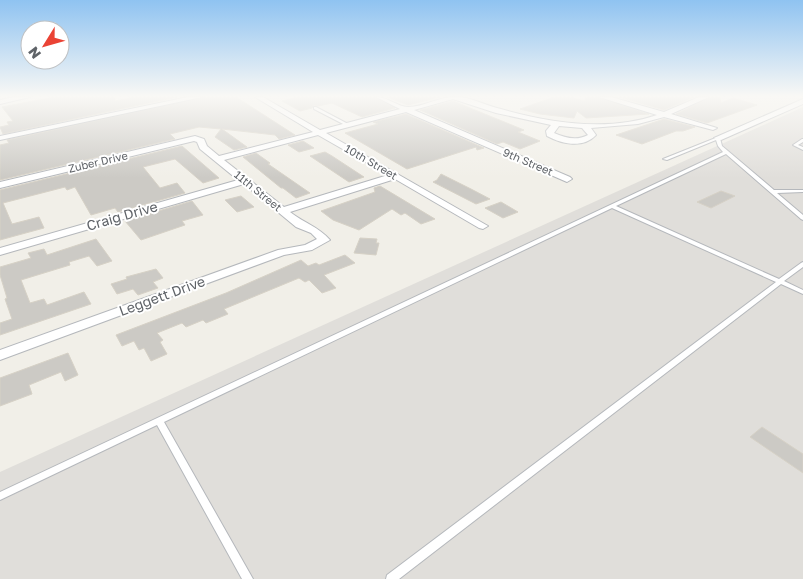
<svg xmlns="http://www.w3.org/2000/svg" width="803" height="579" viewBox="0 0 803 579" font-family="'Golos Text',sans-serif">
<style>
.industrial{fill:#e0deda}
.building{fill:#cccac5;stroke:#d6d1c6}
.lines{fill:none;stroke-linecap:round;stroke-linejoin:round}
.lane-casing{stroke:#b5b8bc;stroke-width:2}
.street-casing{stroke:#b5b8bc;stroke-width:2}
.lane{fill:#fff;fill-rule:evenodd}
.street{fill:#fff;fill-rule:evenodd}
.labels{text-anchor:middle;stroke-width:4;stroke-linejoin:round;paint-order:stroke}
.far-street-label{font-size:11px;fill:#5f6368;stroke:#fff}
.street-label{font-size:14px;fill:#5f6368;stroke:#fff}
</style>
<rect width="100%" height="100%" fill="#f1efe8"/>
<path class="industrial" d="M803,107V579H0V472Z"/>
<g class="building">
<path d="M54,97H115V101L134,97H177L3,134L0,127L9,125L7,122L13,121L2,107Z"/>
<path d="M204,97H236L295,135L279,139L275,135L222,129L247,147L234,150L215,137L221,129L199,127L170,134L175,139L0,180V145L9,143L7,140Z"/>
<path d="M297,97H374L395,108L362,117L332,103L318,106L314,105L312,108L300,111L282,101Z"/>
<path d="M387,97H440L408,105Z"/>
<path d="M554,97H571L585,101V97H597L649,114L586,118L577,111L574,118L540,114L520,109Z"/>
<path d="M619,97H694L664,110Z"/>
<path d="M711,97H720L721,103L733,98L757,105L707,123L676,114Z"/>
<path d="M453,101L524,130L518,132L540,141L520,149L503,142L497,144L420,110Z"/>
<path d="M406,114L484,148L477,150L476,147L407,169L345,133L378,124L373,122Z"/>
<path d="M664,119L695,127L683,131H676L642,144L616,135Z"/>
<path d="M303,141L314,148L299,152L288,145Z"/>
<path d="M182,146L219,178L203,183L175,159L143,167L160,188L177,183L185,193L118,212L115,208L91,215L75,187L67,190L65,187L3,203L12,224L39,217L44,228L0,240V190Z"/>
<path d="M325,152L332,156L364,177L349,182L310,156Z"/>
<path d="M256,153L270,163L268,164L310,193L296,198L283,188H281L243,157Z"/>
<path d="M441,174L471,189L490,199L476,204L433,182L437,180Z"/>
<path d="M380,186L435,219L421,224L405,213L401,215L392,209L359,230L333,220L321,211L375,192L374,188Z"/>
<path d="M721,191L735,196L711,208L697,202Z"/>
<path d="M241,196L254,207L237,212L225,200Z"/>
<path d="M192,201L203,215L182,221L185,225L141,240L125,221Z"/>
<path d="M501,202L518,212L503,218L485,208Z"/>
<path d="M360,238L377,239L376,243H379L376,255L354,253Z"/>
<path d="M96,239L112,261L97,266L89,256L69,262L70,265L21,280L30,303L44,299L47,305L84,292L91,304L0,335V323L12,319L5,299L7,298L0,275V267L31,258L28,253L44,249L47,255Z"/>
<path d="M345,255L355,263L324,275L336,288L322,293L309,280L305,282L299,278L224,309L228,314L206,323L203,320L186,327L182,323L157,333L163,340L160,342L167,354L151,361L144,348L139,350L134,341L122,346L116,335L226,293L301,260L308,266L316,263L319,265Z"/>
<path d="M156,269L163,278L153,282L158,288L138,295L133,289L117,294L111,284L127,279L126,277Z"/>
<path d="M68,353L78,375L65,381L61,372L29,385L32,394L0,406V378Z"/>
<path d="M762,427L803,454V473L750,437Z"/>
</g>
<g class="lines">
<g class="lane-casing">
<g id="lane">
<path d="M314,107H316L350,125L347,126L314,109Z"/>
<path d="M718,137L720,138L722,146L728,151L774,190H803V192L777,193L803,215V220L801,219L726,154L616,206L779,279L801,263L803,262V267L784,281L803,290V294L781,284L399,579H386L387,575L776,282L612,208L164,422L253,579H242L157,425L0,500V492L723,152L718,146L716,140L667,160L663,159Z"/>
<path d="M802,139H803V142L798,145L803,147V150L793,145Z"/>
</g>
</g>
<g class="street-casing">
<g id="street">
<path d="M14,97H30L0,104V100Z"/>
<path d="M188,97H202L0,140V136Z"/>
<path d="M255,97H263L320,130L400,109L376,97C388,97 398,107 408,107C425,107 441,95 461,97C474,99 488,106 501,109C550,123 608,132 657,115L599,97H611L664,112L699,97H709L671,114L717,128L713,130L664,117L638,124L591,128L596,135C583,149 562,144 547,136L546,131L551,125L496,113L453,99L414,110L570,177L572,179L567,182L406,112L326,133L488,226L483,229L479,228L395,179L290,212C304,223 319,227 330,240L312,250L284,255L0,360V350L278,250L305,245L317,239L311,233L296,227L244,184L0,255V248L238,180L200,149L197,142L194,141L0,188V182L195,136L204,139L207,146L219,156L313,132ZM559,126L582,128L588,135C577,141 565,138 554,133ZM318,135L388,175L284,207L224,160Z"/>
<path d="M803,99V104L721,140L714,138Z"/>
</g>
</g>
<use href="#lane" class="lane"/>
<use href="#street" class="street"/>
</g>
<linearGradient id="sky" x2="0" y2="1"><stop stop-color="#8fc3f1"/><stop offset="0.54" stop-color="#f9f8f5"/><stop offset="1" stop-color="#f9f8f5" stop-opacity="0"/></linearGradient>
<rect width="803" height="178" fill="url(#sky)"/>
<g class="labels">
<g class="far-street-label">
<text transform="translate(98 162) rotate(-13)" y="4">Zuber Drive</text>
<text transform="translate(371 162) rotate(30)" y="4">10th Street</text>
<text transform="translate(528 162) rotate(23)" y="4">9th Street</text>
<text transform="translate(258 191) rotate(39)" y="4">11th Street</text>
</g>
<g class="street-label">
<text transform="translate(122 216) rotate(-16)" y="5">Craig Drive</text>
<text transform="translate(162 296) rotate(-20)" y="5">Leggett Drive</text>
</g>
</g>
<g transform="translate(45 45) rotate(233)"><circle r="24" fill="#ffffff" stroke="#bfc1c3"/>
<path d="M0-4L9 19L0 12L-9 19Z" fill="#ea4335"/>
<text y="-8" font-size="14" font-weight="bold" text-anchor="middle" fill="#5f6368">N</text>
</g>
</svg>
